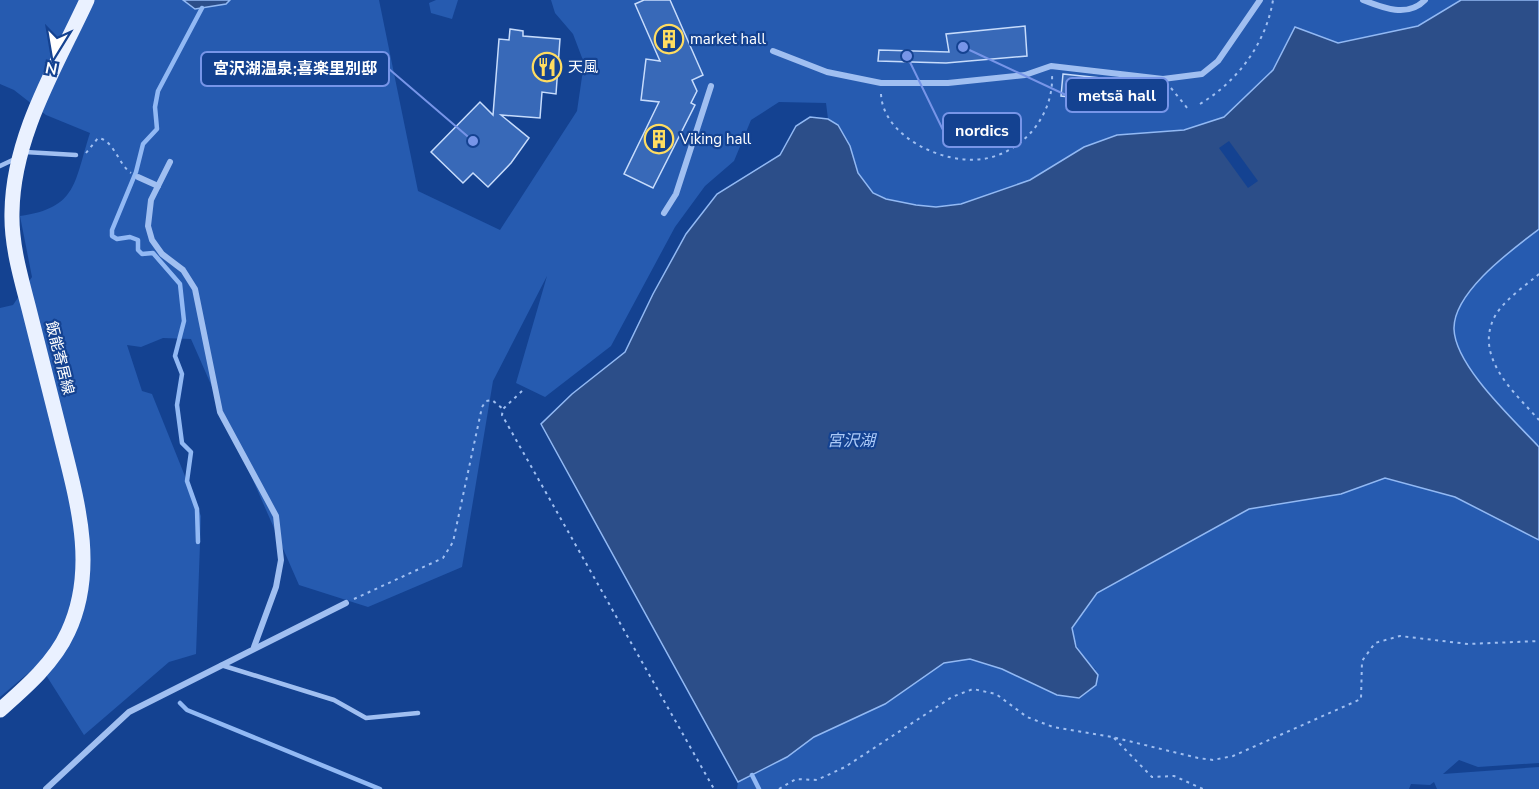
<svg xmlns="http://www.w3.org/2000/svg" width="1539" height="789" viewBox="0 0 1539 789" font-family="'Nunito Sans','Noto Sans JP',sans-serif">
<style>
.green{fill:#265bb0}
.water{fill:#2c4e89;stroke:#92b9f4;stroke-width:1.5}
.pier{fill:#144291}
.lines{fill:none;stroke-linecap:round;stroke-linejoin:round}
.stream{stroke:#92b9f4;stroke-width:4.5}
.building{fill:#3869b8;stroke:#c7dcfc;stroke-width:1.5}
.path{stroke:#a0bff1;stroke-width:2;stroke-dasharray:3 4.5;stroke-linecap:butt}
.lane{stroke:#a0bff1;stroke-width:4.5}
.street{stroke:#a0bff1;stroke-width:6}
.primary{stroke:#eaf1ff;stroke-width:15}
.labels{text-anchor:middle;stroke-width:4.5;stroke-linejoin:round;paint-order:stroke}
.poi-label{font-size:15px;fill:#fff;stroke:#144291;text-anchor:start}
.street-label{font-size:15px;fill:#fff;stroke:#144291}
.water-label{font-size:16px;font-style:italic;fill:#accaf8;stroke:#144291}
.leader{fill:none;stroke:#7795e8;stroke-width:2}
.callout-dot{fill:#7795e8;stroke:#144291;stroke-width:2}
.callout{fill:#144291;stroke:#7795e8;stroke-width:2}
.callout-label{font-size:16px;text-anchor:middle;font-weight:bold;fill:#fff}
</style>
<rect width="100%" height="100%" fill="#144291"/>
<g class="green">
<path d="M0,0H379L418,191L500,230L577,111L584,63L573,34L555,13L551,0H1539V447C1513,419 1456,368 1454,330C1452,295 1509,252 1534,233L1433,18L1418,26L1338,43L1295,27L1273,70L1224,117L1184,130L1117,135L1084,147L1030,180L961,204L936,207L916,205L886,199L873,193L858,173L850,146L838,125L828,119L826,103L779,102L751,120L734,161L705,186L675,227L611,346L545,397L516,383L547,276L493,381L462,567L368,607L299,585L191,339L163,338L141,347L127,345L142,391L152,394L201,516L196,654L169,662L84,735L39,664L0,697V308L13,305L32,277L20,216C78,208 74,182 90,133L46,115L14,90L0,84Z"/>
<path d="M436,0H458L452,19L431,13L429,3Z"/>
<path d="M1385,478L1455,497L1539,540V763L1478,767L1459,760L1443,774L1539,767V789H1437L1434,782L1430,785L1411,784L1409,789H737L738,782L787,757L814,737L885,704L944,663L970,659L1002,669L1096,670L1083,658L1072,636V628L1097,593L1249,509L1341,494Z"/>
</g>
<g class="water">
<path d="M183,0H230L226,4L195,9Z"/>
<path d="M1461,0H1539V229C1513,249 1453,292 1454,329C1455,366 1514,420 1539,447V540L1455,497L1385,478L1341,494L1249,509L1097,593L1072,628L1076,647L1098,675L1096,685L1079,698L1057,695L1002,669L970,659L944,663L885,704L814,737L787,757L738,782L541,424L572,394L625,352L653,294L686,234L717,194L780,155L796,126L810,117L828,119L838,125L850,146L858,173L873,193L886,199L916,205L936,207L961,204L1030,180L1084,147L1117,135L1184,130L1224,117L1273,70L1295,27L1338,43L1418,26Z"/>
</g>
<path class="pier" d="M1229,141L1258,181L1248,188L1219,148Z"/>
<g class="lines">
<g class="stream">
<path d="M198,542L197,509L187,481L191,452L182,443L177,405L182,374L175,356L184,321L180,284L153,253L142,254L138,250V240L130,237L117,239L112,236V230L136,172L143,144L157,129L155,107L158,91L202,8"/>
<path d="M180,703L187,710L380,789"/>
<path d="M752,775L759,789"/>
</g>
</g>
<g class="building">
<path d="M644,0H670L703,75L692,80L697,91L691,103L695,105L653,188L624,174L659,102L641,100L646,59L660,61L635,4Z"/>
<path d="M1025,26L1027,56L946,63L878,61L879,50L949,52L946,34Z"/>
<path d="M510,29L523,31V36L560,39L556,94L542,92L540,118L501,115L529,138L511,163L488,187L473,173L463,183L431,152L480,102L493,115L499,39L509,40Z"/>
<path d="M1063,74L1110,79L1107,101L1061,96Z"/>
</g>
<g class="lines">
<g class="path">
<path d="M1171,88L1188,109"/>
<path d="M881,94C883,137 944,165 983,159C1023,153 1054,115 1052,75"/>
<path d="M1200,104C1238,81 1266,43 1273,0"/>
<path d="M86,153L98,138C114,140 118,164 131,173"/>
<path d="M1539,274C1524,287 1505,299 1495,316C1473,357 1515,393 1539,420"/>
<path d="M522,391L503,409L502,415L714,789"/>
<path d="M354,599L443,558L453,542L482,407L486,401L492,400L503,409"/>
<path d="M1114,738L1152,777L1174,776L1203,789"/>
<path d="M779,789L796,779L817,780L845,767L952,697L973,689L996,694L1027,717L1053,727L1112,737L1198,758L1213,760L1233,756L1361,699L1362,661L1375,643L1400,636L1468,644L1539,641"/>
</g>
<g class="lane">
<path d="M25,152L76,155"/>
<path d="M0,166L17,158"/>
<path d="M221,665L334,700L366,718L418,713"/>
</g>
<g class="street">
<path d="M1363,0C1383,8 1408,18 1425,0"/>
<path d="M773,51L827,72L881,83H948L1025,75L1051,66L1163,79L1202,74L1218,61L1260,0"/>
<path d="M170,162L151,200L148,226L152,240L162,254L183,270L195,289L220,412L276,516L281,560L276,587L254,647"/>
<path d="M138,177L158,186"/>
<path d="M664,213L676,194L711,86"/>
<path d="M46,789L129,712L346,603"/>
</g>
<path class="primary" d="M0,710C25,688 54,663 68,632C99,566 75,494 59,428C49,389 39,349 29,309C21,278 11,245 12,212C13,136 56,67 87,0"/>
</g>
<defs>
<g id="building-ring" transform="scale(1.5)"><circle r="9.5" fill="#144291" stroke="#ffdc60" stroke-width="1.5"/><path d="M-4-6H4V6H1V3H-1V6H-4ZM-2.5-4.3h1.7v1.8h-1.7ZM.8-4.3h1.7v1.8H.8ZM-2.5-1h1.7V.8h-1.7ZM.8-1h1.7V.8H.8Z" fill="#ffdc60"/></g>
<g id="restaurant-ring" transform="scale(1.5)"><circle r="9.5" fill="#144291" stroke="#ffdc60" stroke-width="1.5"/><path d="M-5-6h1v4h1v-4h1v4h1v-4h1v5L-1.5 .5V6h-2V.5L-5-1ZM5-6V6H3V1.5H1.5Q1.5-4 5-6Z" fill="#ffdc60"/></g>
</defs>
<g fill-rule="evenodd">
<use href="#building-ring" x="669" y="39"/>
<use href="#restaurant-ring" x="547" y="67"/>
<use href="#building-ring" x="659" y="139"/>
</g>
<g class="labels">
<g class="poi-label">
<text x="690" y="44">market hall</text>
<text x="568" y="72">天風</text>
<text x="680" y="144">Viking hall</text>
</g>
<g class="street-label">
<text transform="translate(60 358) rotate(76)" y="5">飯能寄居線</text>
</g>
<g class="water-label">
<text x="851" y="446">宮沢湖</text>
</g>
</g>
<path class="leader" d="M473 141L389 69M963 47L1066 95M907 56L943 130"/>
<g class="callout-dot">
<circle cx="473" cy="141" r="6"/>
<circle cx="963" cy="47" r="6"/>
<circle cx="907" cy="56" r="6"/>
</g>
<g class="callout">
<rect x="201" y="52" width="188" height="34" rx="6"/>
<rect x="1066" y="78" width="102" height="34" rx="6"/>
<rect x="943" y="113" width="78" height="34" rx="6"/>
</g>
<g class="callout-label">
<text x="295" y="74">宮沢湖温泉;喜楽里別邸</text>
<text x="1117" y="101">metsä hall</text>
<text x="982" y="136">nordics</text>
</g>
<g transform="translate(54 54) rotate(191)" stroke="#144291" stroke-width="4.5" paint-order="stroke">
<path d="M0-4.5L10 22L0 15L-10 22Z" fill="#ffffff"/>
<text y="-9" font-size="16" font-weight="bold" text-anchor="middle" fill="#ffffff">N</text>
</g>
</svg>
